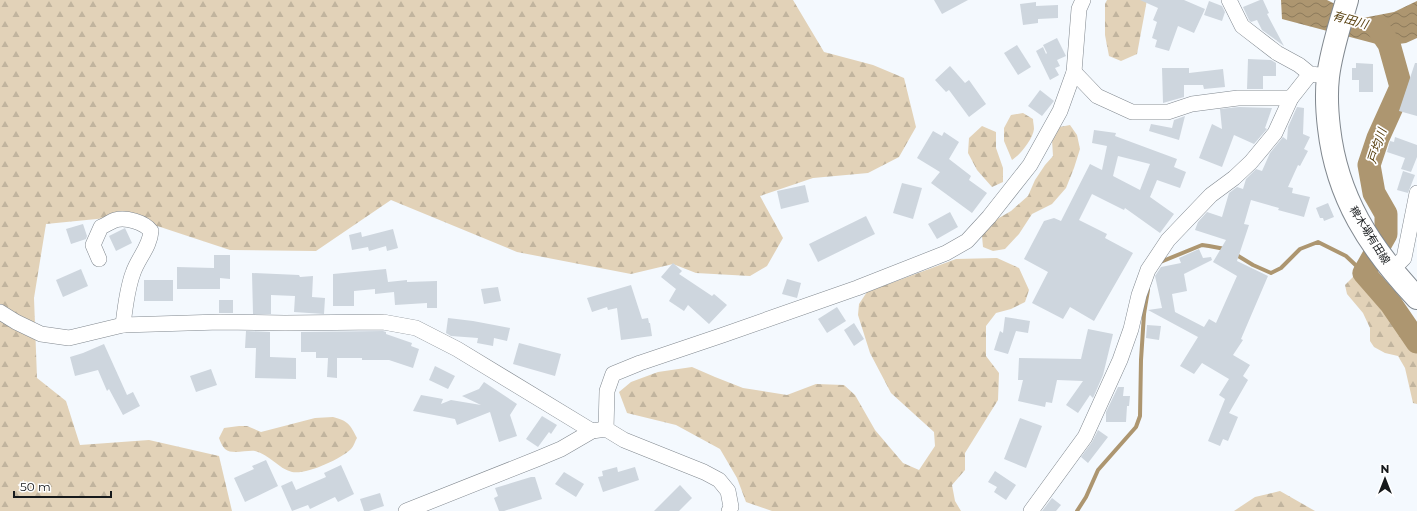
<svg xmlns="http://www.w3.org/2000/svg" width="1417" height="511" viewBox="0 0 1417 511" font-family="Montserrat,'Noto Sans JP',sans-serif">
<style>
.forest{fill:url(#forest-firs)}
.water{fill:url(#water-waves)}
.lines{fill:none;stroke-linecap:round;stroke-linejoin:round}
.stream{stroke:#ad9670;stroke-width:4}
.river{stroke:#ad9670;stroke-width:23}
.building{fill:#ced6de;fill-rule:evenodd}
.minor-casing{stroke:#81888f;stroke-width:16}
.secondary-casing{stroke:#81888f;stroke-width:24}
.minor{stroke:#fff;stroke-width:15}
.secondary{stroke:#fff;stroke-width:22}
.labels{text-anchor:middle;stroke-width:3.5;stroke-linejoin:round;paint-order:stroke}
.street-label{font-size:11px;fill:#16191b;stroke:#fff}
.water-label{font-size:12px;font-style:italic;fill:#573f0d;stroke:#fff}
</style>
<defs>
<pattern id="forest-firs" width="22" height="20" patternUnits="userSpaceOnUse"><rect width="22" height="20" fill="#e2d2b8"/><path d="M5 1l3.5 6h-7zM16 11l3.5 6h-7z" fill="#c1b49e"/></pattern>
<pattern id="water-waves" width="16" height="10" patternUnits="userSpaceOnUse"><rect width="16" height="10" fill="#ad9670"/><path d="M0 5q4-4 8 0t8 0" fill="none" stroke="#8c7a5b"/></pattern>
</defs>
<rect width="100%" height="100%" fill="#f4f9fe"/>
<g class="forest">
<path d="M0,0H793L824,52L873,65L904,78L916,127L899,157L868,173L813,178L760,196L783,238L767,266L750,276L696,273L673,264L631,274L517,252L391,200L316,251L230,250L127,216L46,224L34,298L37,378L66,401L80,445L149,440L219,456L232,511H0Z"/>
<path d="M1107,0H1147L1137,54L1121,61L1109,56L1105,35V4Z"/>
<path d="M1023,113L1033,119C1033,122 1034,126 1034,129C1033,139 1020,155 1012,160L1004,141V128L1011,115Z"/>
<path d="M1070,125L1077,135L1080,149L1074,168L1066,188L1052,204L1032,214L1019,234L1005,249L993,251L983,247L982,236L992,222L1011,211L1028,196L1035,180L1045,165L1053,156L1052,140L1060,127Z"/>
<path d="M982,126L996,132V148L1003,168V182L992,187L977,170L968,153L969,138Z"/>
<path d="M997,258L1019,268L1029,290L1025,302L1011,309L996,313L986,326V356L999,373L998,400L965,453V470L952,485L955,501L961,511H772L746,502L737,478L720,449L676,425L627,413L619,392L631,382L658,372L692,367L715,377L743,388L787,395L816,384L844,385L855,395L875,430L903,463L919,470L935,446L934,432L891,393L870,353L858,315L859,304L867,292L956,259Z"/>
<path d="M1353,277H1362L1370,285L1412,348L1417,352V404L1413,403L1405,368L1398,356L1385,353L1374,347L1370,341V328L1363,313L1347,294L1345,285Z"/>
<path d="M333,417C348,421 350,424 357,438C355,441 354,446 351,449C341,459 306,475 292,472C279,469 269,454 255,451C246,450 232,455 225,449C222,446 220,441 219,438L224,428L239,426H247L261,432L315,418Z"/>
<path d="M1280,491L1315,511H1234L1255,497Z"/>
</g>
<path class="water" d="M1281,0H1327L1363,18L1394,12L1417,1V38L1406,43L1384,46L1282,19Z"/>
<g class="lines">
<g class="stream">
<path d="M1235,254L1253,265L1271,273L1281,268L1300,249L1318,242L1346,256L1364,273"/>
<path d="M1158,263L1202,245L1209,246L1225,249"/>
<path d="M1077,511L1086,497L1098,470L1136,427L1140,416L1141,360L1144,314L1148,290"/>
</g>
<path class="river" d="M1378,28L1389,44L1401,87L1378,138L1369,165L1374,193L1386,214V234L1364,273L1391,304L1417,342"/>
</g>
<g class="building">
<path d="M934,0H968L942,14Z"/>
<path d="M1140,0H1184L1205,9L1194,33L1178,26L1169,51L1155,47L1157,40L1152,38L1157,22L1153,20L1158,8Z"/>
<path d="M1260,0H1263L1269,13L1267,14L1284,46L1262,30L1257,20L1251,22L1249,20L1243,7Z"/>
<path d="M1209,1L1222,6L1225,12L1222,21L1204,15Z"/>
<path d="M1036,2V6L1058,5V18L1038,19V23L1023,25L1020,4Z"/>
<path d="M1057,38L1066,56L1057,60L1060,66L1055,68L1059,75L1050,80L1036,51L1043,47L1046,54L1047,53L1043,45Z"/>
<path d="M1017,45L1031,67L1018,75L1004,53Z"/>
<path d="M1248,59L1271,60L1276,63V76H1263V89H1247Z"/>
<path d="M1356,63L1373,64V92H1359V80H1352V68H1356Z"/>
<path d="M1415,63H1417V116L1399,111Z"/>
<path d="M950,66L965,83L969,80L986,104L969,117L949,90L946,92L935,80Z"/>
<path d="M1162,68H1189V73L1223,69L1225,87L1204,89L1203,85H1184V97L1163,103Z"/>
<path d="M1040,90L1054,101L1042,116L1028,106Z"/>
<path d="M1239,107L1272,108L1265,128L1267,129L1254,144L1234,135L1222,167L1199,158L1212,124L1222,129L1220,109Z"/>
<path d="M1297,107L1304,108L1303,134L1310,137L1304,149L1308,151L1300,166L1298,165L1288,187L1293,188L1292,193L1310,197L1304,217L1278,210L1279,208L1251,200L1244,224L1249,225L1237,261L1268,276L1241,339L1243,340L1233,355L1250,365L1243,376L1248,380L1229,413L1238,417L1228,441L1223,439L1220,446L1208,441L1225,399L1219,395L1229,379L1202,363L1194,374L1180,366L1198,337L1148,310L1162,308L1155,276L1161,267L1181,263L1179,258L1199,249L1203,258L1211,257L1212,260L1184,274L1187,291L1172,294L1175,312L1204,327L1209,319L1216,323L1237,276L1213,262L1226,240L1195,230L1198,222L1207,212L1222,217L1229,193L1237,187L1243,189L1246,179L1256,169L1262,171L1270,153L1283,137L1287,140L1288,127Z"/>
<path d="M1185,116L1179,140L1149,131L1151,124L1172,128L1174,120Z"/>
<path d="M1094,130L1116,133L1115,136L1177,159L1174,167L1186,172L1180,188L1157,180L1150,197L1174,214L1160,233L1125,208L1124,210L1092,194L1079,220L1107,234L1105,238L1133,253L1094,321L1070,307L1063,319L1032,303L1048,272L1024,259L1044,221L1054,218L1061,221L1090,164L1102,170L1107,146L1092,143ZM1118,156L1150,164L1140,190L1113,176Z"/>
<path d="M933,131L942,136L944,132L959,142L949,159L971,176L969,180L987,193L972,213L931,183L940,172L917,158Z"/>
<path d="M1395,137L1417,145V157L1411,172L1401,169L1405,158L1387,152L1390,141L1394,142Z"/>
<path d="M1403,171L1415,175L1408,193L1397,190Z"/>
<path d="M902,183L922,188L913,219L893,213Z"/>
<path d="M805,185L809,202L781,209L777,191Z"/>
<path d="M1328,203L1334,217L1324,221L1323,218H1320L1316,208Z"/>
<path d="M950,212L958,227L937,239L928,224Z"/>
<path d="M866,216L875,234L818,262L809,244Z"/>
<path d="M83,224L87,236L86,239L71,244L66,229Z"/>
<path d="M125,228L132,243L116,251L109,236Z"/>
<path d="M393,229L398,248L387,251L386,246L369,251L368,247L352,250L349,235L361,232L362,237Z"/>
<path d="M214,255H230V279L220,278V289H177V267L214,268Z"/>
<path d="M673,263L682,271L679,274L712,296L714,294L727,305L709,324L688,305L684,311L669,301L676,289L661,277Z"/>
<path d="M81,269L88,286L63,297L56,280Z"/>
<path d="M386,269L388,282L407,280V282L437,281V308H427V303L395,305L394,292L375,294V289L354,291V306H333V274Z"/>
<path d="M252,273L299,275L300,277L313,276L312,297L325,298L324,314L294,312L295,296L271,295V314H253Z"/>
<path d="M787,279L801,283L797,298L782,294Z"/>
<rect x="144" y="280" width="29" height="21"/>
<path d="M631,285L642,319L648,318L649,323H650L652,336L621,340L617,308L608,310L607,307L592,312L587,298Z"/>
<path d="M498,287L501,301L484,304L481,289Z"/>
<rect x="219" y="300" width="14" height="13"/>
<path d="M837,307L846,321L827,333L818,319Z"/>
<path d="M1005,317L1030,321L1028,333L1016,331L1008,354L994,350L1000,331L1003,333Z"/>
<path d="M448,318L473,321L510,328L507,341L494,338L493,346L477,343L478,338L451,336L446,333Z"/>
<path d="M854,323L864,339L854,346L844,330Z"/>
<path d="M1147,325L1161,326L1159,340L1146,338Z"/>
<path d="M1088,329L1113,334L1103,375L1093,398L1090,395L1078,413L1066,405L1083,381L1057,380L1052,403L1046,402L1045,407L1018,401L1023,380H1018L1019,358L1081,359Z"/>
<path d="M246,331L270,332V357L296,358V379L255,378L256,348H245Z"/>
<path d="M383,331L386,332V334L412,343L411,346L419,349L413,368L389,360H362V358H337V378L327,377L328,358H316V352H301V332Z"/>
<path d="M519,343L561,354L555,376L513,364Z"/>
<path d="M104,344L127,395L133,392L140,406L123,415L109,389L107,391L98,370L75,376L70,357L83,353Z"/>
<path d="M435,366L455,376L448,389L429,380Z"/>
<path d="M211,369L217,385L196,392L190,376Z"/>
<path d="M484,382L517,404L510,415L517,436L499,442L490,412L457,425L455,419L413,411L421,395L443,399L441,404L451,400L481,405L462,396L479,389Z"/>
<path d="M1118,387H1124L1123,396H1130L1129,406H1127L1126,422H1106V412Z"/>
<path d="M542,416L557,425L551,434L549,432L538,447L526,439Z"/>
<path d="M1020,418L1042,426L1026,468L1004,459Z"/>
<path d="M1098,430L1108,437L1088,463L1081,457L1092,442Z"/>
<path d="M266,460L278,486L245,502L234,478L254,469L252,466Z"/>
<path d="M341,465L354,494L338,502L335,497L310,509L308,505L292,511L281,486L292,481L296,490L326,477L324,473Z"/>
<path d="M617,467L618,472L635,467L639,480L603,492L598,477L603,476L602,471Z"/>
<path d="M995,471L1016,485L1006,500L994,492L997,487L988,482Z"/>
<path d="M564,472L584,484L576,497L555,484Z"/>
<path d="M531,477H535L542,499L504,511H499L494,498L498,496L495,488Z"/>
<path d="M680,485L692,498L679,511H654Z"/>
<path d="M380,493L384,506L369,511H364L360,499Z"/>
<path d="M1052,498L1061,505L1056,511H1042Z"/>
</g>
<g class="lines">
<g class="minor-casing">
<g id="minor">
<path d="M1229,0L1242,26L1277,53L1299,65L1310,74L1319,75"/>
<path d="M1074,72L1097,96L1132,112H1168L1192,104L1238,98H1291"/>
<path d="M99,259L93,245L101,227C106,225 110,222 115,220C126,217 144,222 151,231C150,247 138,258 133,273C127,289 125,308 123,325"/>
<path d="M1392,270L1404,258L1417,193"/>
<path d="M0,312L16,322L41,334L69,338L123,325L220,322L285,323L383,322L416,328L457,349L592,431"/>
<path d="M606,429L607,391L613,374L640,363L723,335L857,288L946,253L967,241L989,217L1030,165L1060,111L1074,72L1079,9L1083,0"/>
<path d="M406,511L537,459L561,449L592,431L606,429L624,440L704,472L719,480L728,491L731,507L729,511"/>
<path d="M1031,511L1085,437L1120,360L1131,329L1139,295L1148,270L1168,240L1189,218L1211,195L1234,178L1251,162L1275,133L1291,98L1310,74"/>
</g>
</g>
<g class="secondary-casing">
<path id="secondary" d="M1347,0C1340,25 1331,51 1328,77C1326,94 1327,111 1329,128C1337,198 1370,248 1417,298"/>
</g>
<use href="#minor" class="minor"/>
<use href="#secondary" class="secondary"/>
</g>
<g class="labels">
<g class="street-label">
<text transform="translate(1370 235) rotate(58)" y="4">稗木場有田線</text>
</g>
<g class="water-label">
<text transform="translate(1350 20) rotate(16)" y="4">有田川</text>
<text transform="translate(1377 146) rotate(-72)" y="4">戸均川</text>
</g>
</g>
<g transform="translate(1385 479)" stroke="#ffffff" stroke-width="3" paint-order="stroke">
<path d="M0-3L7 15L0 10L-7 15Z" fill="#16191b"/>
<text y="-6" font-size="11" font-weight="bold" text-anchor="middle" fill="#16191b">N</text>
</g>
<path d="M14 491v6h97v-6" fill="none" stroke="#16191b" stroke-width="2"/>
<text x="20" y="491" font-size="12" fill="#16191b" stroke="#ffffff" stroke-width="3" paint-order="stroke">50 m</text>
</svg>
